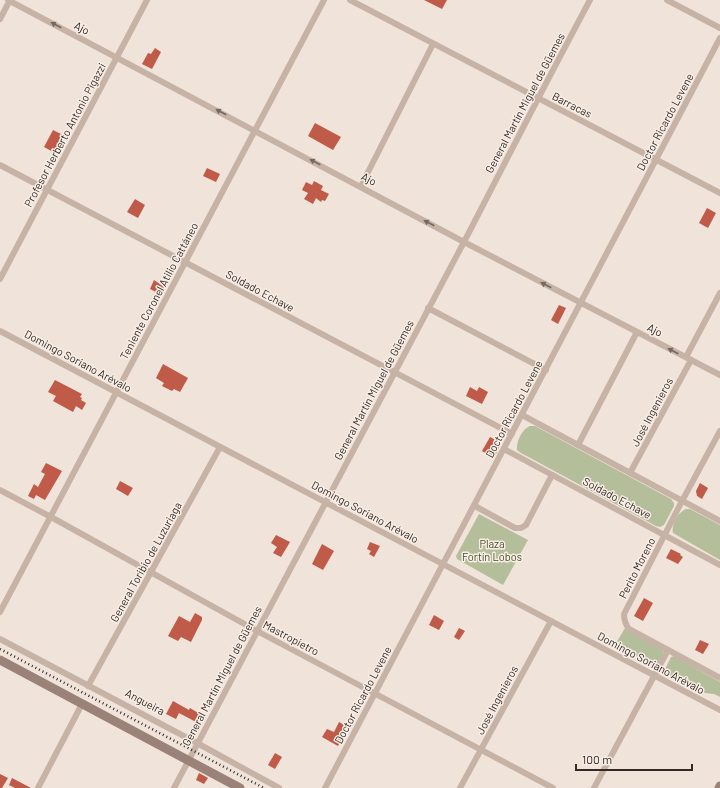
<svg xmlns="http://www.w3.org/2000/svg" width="720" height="788" viewBox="0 0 720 788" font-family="Barlow,sans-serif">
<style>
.green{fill:#b5be9b}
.building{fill:#bf5b48}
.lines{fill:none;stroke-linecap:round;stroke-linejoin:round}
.street{stroke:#c7b3a6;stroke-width:6}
.secondary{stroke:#9a8278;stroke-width:9}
.rail{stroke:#332a27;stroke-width:2.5;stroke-dasharray:1 3;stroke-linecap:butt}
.oneway{fill:#766860}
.labels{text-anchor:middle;stroke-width:3;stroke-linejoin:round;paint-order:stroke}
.street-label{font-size:11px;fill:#332a27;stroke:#f8eee5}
.park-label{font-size:11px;fill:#46502c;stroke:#f8eee5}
</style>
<rect width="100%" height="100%" fill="#f0e3da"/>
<g class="green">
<path d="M530,426H535L671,499L674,503V506L664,525L660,527L656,526L521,453L517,450C516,442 522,429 530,426Z"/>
<path d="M686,509H690L720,525V560L673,533C671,525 678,512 686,509Z"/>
<path d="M479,514L528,540L503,585L457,559L456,556Z"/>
<path d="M625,628L662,648L664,653L657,665L653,666L615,645Z"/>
<path d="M674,656L720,682V697L714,694L705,693L665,673V669L671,657Z"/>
</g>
<g class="building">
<path d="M424,0H447L442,9Z"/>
<path d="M155,48L161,52L152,69L142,64L148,53L151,54Z"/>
<path d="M315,123L341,137L333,150L308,136Z"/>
<path d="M53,130L63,135L55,153L44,147Z"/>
<path d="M207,168L220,174L216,182L203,176Z"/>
<path d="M314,181L323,186L321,190L329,194L325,201L322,200L321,202L316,198L313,204L304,199L308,193L302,190L306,182L312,185Z"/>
<path d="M135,199L145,205L138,218L127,212Z"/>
<path d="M707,208L716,213L708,228L699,223Z"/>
<path d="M154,280L164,287L160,294L150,289Z"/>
<path d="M559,305L566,308L558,324L551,320Z"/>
<path d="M163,364L188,378L180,392L174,389L172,391L162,386L164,383L156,378Z"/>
<path d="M55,380L82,394L80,397L82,398L81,400L86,403L82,410L76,406L73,412L53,401L56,396L48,392Z"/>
<path d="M470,387L477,391L479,387L488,392L482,404L466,396Z"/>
<path d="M490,437L501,443L494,458L482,451Z"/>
<path d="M46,463L62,471L45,500L36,495L34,499L28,496L34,484L38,487L45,474L41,472Z"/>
<path d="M120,481L133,488L128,496L116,489Z"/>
<path d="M700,483L708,488L702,499L697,496L696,491Z"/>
<path d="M276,535L290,542L281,557L273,553L277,547L271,543Z"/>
<path d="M370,542L380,546L374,557L369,554L371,551L367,549Z"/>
<path d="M322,544L334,551L323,570L312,564Z"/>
<path d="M671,549L681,554L680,555L683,557L678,564L666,558Z"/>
<path d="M644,598L653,603L643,621L634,616Z"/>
<path d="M195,613L202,617V620L191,642L181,637L178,641L168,636L179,616L190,622Z"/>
<path d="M434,615L444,621L439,630L429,625Z"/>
<path d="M459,628L465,631L459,640L454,637Z"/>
<path d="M700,640L709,644L703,654L695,650Z"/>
<path d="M173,701L189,710L190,708L200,714L196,722L179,713L176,719L166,714Z"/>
<path d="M339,722L348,727L338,746L322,737L327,729L334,732Z"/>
<path d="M275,753L282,757L275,769L268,765Z"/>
<path d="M199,773L208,778L204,784L196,780Z"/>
<path d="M0,774L8,778L2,788H0Z"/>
<path d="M12,778L31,788H15L9,785Z"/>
</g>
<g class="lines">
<g class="street">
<path d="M8,0L464,242L720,375"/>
<path d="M350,0L720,193"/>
<path d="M667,0L720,28"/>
<path d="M0,19L10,0"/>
<path d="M0,165L512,434"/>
<path d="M361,186L433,44"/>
<path d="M0,279L147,0"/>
<path d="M428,308L546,370"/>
<path d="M0,331L720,710"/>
<path d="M686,357L720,293"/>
<path d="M522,415L720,521"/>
<path d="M720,431L682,501L624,614C624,620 625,624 629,629L720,678"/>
<path d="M578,445L637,332"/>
<path d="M504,449L720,565"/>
<path d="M630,473L691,360"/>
<path d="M0,490L51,517L257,631L553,788"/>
<path d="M475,506L515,528H521L526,525L552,475"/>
<path d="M0,612L324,0"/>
<path d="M0,639L197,743L279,788"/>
<path d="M88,686L220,447"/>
<path d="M38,788L82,704"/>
<path d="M174,788C270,606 368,424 464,242C506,161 547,80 590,0"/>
<path d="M325,788L720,38"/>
<path d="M460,788L551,621"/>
<path d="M594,788L668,650"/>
</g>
<g class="secondary">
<path d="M0,660L240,788"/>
<path d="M719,788L720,786"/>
</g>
<path class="rail" d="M0,649L264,788"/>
</g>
<defs><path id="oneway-solid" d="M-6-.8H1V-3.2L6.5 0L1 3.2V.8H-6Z"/></defs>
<g class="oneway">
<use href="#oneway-solid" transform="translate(56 25) rotate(-152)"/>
<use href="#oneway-solid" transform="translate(221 112) rotate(-152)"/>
<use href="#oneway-solid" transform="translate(315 162) rotate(-152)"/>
<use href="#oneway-solid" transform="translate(429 223) rotate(-152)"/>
<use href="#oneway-solid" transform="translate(546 285) rotate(-153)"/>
<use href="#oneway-solid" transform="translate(673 351) rotate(-152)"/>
</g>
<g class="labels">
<g class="street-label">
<text transform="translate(82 28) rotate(28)" y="4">Ajo</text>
<text transform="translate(525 103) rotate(-62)" y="4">General Martín Miguel de Güemes</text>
<text transform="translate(572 105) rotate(27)" y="4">Barracas</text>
<text transform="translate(665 122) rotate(-62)" y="4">Doctor Ricardo Levene</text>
<text transform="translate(65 135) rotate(-62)" y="4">Profesor Herberto Antonio Pigazzi</text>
<text transform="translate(369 179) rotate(28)" y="4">Ajo</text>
<text transform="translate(159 291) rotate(-62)" y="4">Teniente Coronel Atilio Cattáneo</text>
<text transform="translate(260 291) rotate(28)" y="4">Soldado Echave</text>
<text transform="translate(655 330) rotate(28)" y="4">Ajo</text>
<text transform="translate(78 361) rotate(28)" y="4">Domingo Soriano Arévalo</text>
<text transform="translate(374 390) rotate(-62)" y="4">General Martín Miguel de Güemes</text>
<text transform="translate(514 409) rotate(-62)" y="4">Doctor Ricardo Levene</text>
<text transform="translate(652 412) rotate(-62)" y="4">José Ingenieros</text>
<text transform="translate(617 498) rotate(28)" y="4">Soldado Echave</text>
<text transform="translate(365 512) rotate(28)" y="4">Domingo Soriano Arévalo</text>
<text transform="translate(146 562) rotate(-61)" y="4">General Toribio de Luzuriaga</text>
<text transform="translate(637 568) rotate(-63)" y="4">Perito Moreno</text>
<text transform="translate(291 638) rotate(28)" y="4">Mastropietro</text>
<text transform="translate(651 663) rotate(28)" y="4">Domingo Soriano Arévalo</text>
<text transform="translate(222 676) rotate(-62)" y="4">General Martín Miguel de Güemes</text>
<text transform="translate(363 695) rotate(-62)" y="4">Doctor Ricardo Levene</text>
<text transform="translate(497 700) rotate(-62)" y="4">José Ingenieros</text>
<text transform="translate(145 702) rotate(28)" y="4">Angueira</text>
</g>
<g class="park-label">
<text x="492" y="548">Plaza<tspan x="492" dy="13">Fortín Lobos</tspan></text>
</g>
</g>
<path d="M576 764v6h116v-6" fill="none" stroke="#332a27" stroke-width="2"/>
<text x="582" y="764" font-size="12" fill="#332a27" stroke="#f8eee5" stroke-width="3" paint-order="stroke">100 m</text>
</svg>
